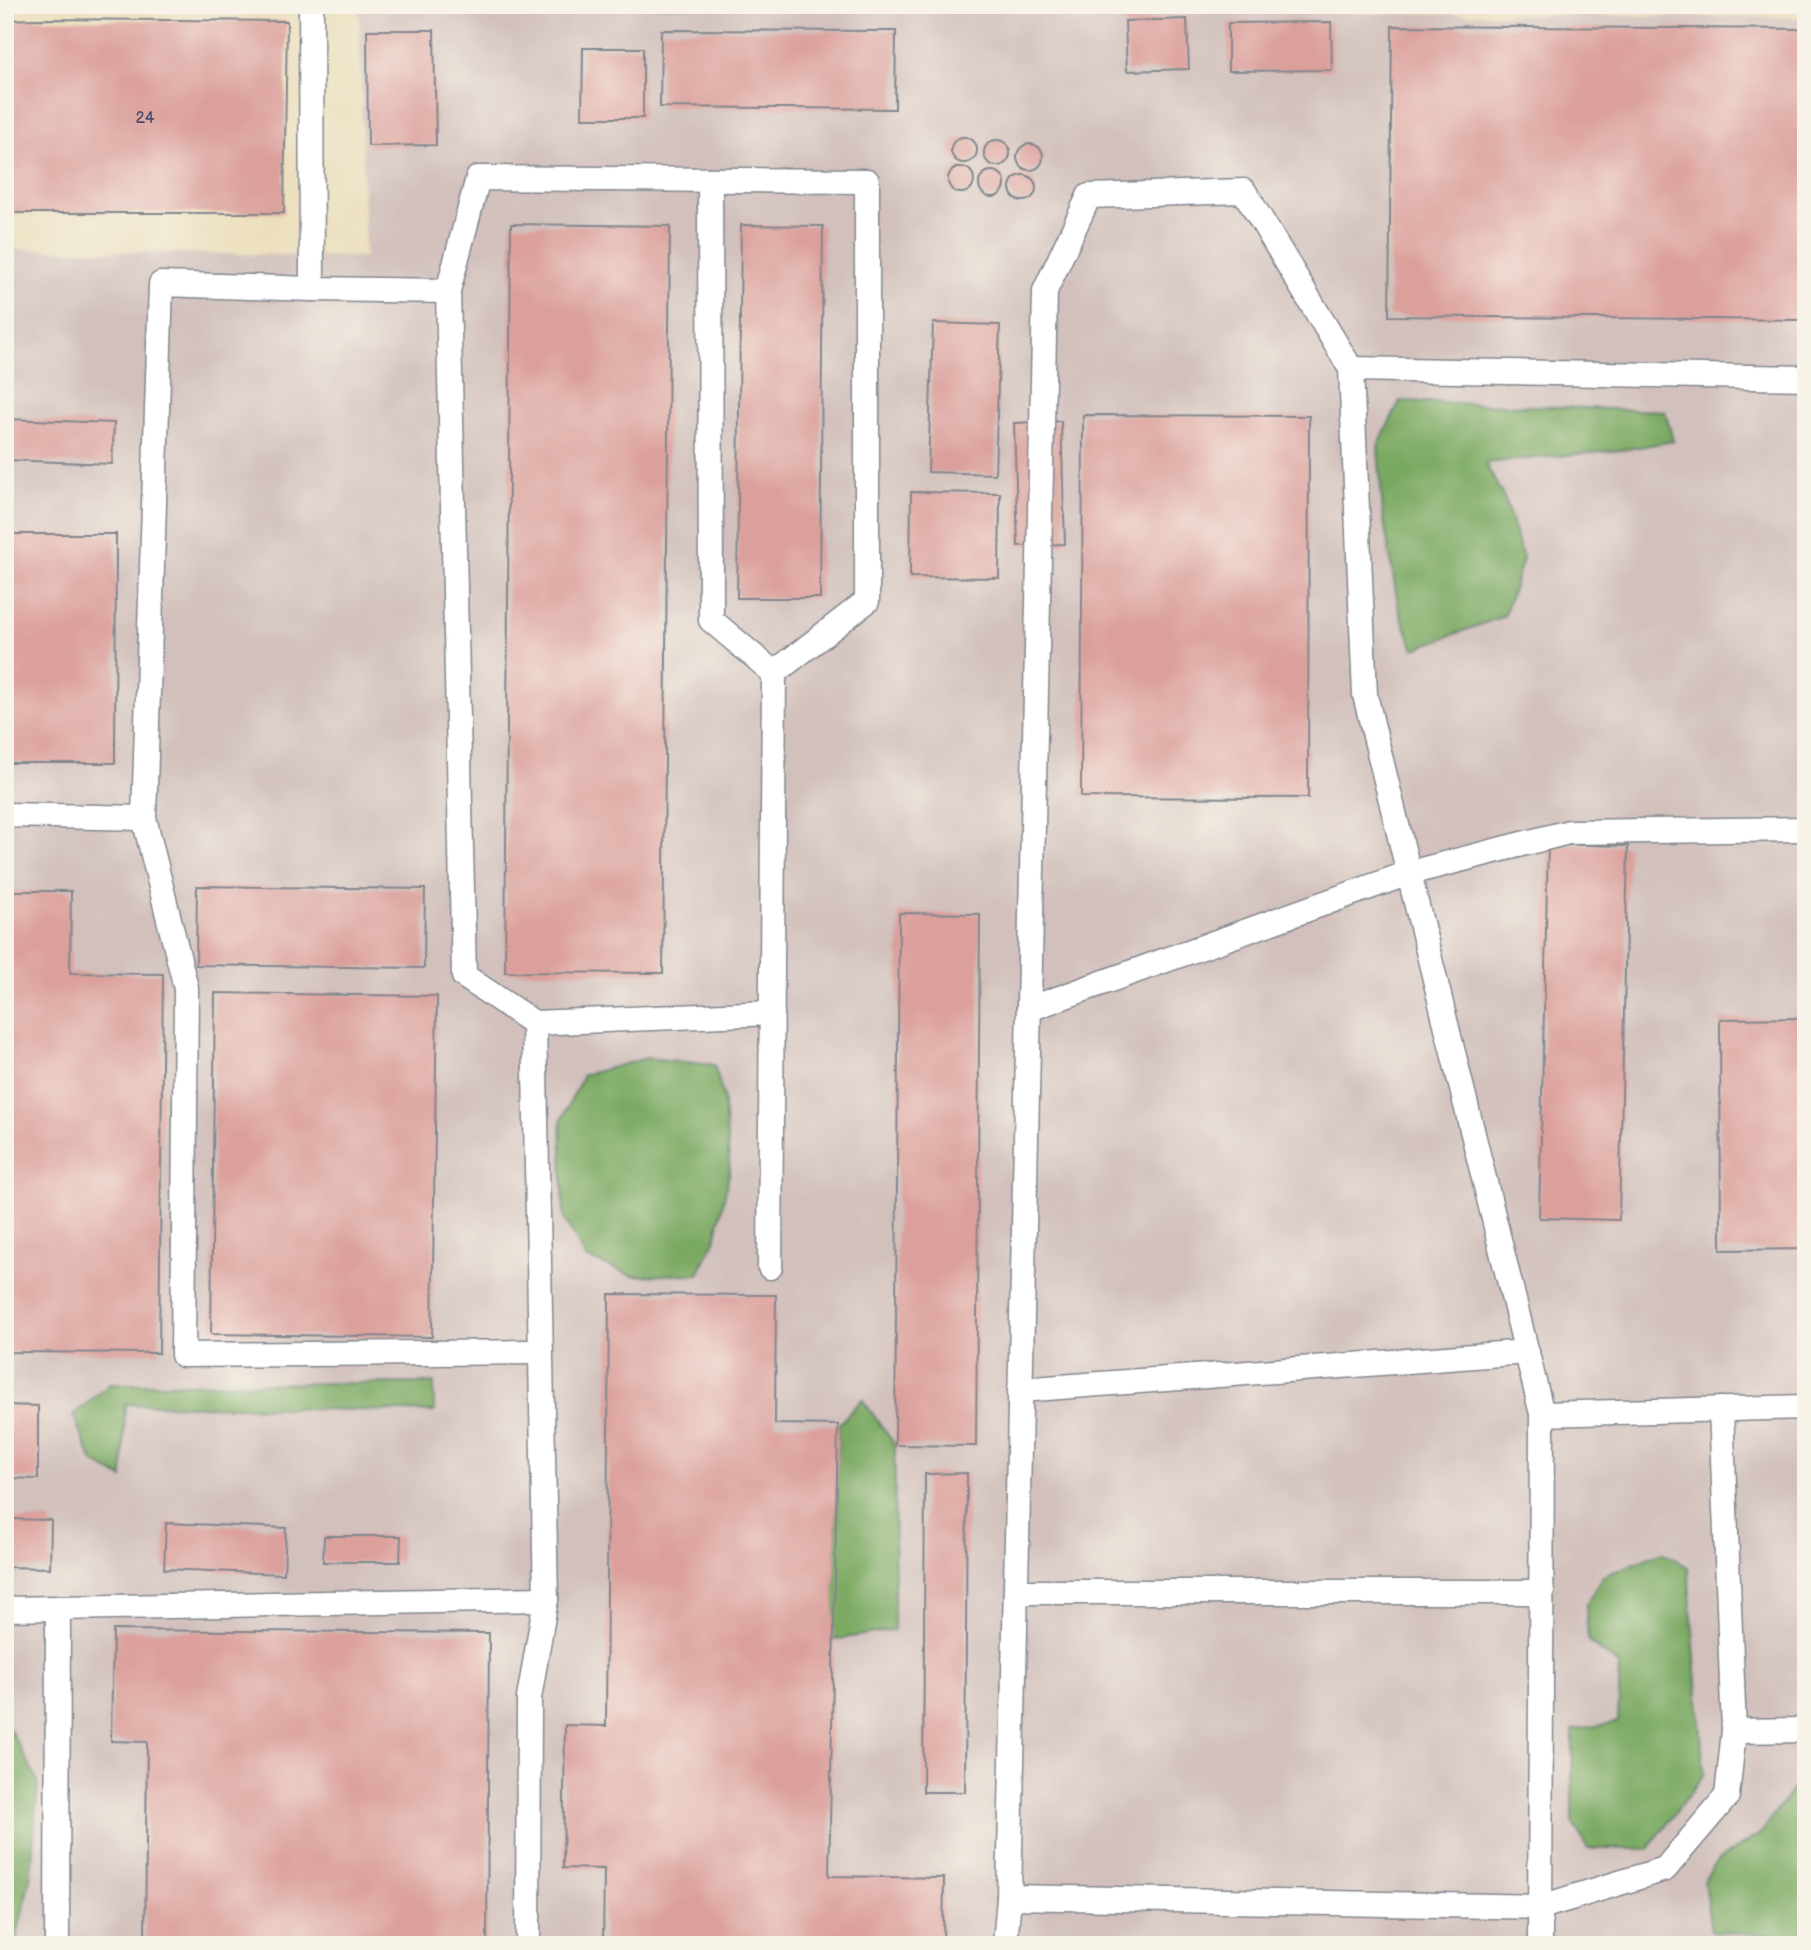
<svg xmlns="http://www.w3.org/2000/svg" width="1811" height="1950" viewBox="0 0 1811 1950" font-family="'Balsamiq Sans',sans-serif">
<style>
.industrial{fill:#d1c0bc}
.forest{fill:#7aa962;stroke:#4a6c60;stroke-width:2}
.building{fill:#dca09c}
.lines{fill:none;stroke-linecap:round;stroke-linejoin:round}
.service-casing{stroke:#83878e;stroke-width:27}
.service{stroke:#fff;stroke-width:24}
.labels{text-anchor:middle;stroke-width:6;stroke-linejoin:round;paint-order:stroke}
.number-label{font-size:16px;fill:#4b4b6e}
</style>
<rect width="100%" height="100%" fill="#f7f3e8"/>
<filter id="ink" filterUnits="userSpaceOnUse"><feTurbulence type="fractalNoise" baseFrequency=".0143" numOctaves="2"/><feDisplacementMap in="SourceGraphic" scale="14" xChannelSelector="R" yChannelSelector="G"/><feConvolveMatrix kernelMatrix="1 2 1 2 8 2 1 2 1" color-interpolation-filters="sRGB"/></filter>
<filter id="wash" filterUnits="userSpaceOnUse"><feTurbulence type="fractalNoise" baseFrequency=".00686" numOctaves="4" result="noise"/><feDisplacementMap in="SourceGraphic" scale="28" xChannelSelector="R" yChannelSelector="G"/><feGaussianBlur stdDeviation="1.57" result="paint"/><feColorMatrix in="noise" values="0 0 0 0 0 0 0 0 0 0 0 0 0 0 0 0 0 1.4 0 .05"/><feComposite in="paint" operator="in"/></filter>
<g filter="url(#wash)">
<rect width="100%" height="100%" fill="#ebdfbd"/>
<path class="industrial" d="M359,6L918,8L1806,18V1945H5V249L365,257Z"/>
<g class="forest">
<path d="M461,5H920L918,8Z"/>
<path d="M1400,401L1665,411L1673,441L1622,450L1485,463L1505,500L1523,559L1504,616L1414,649L1399,610L1383,515L1378,446Z"/>
<path d="M647,1058L714,1065L723,1095L730,1170L715,1240L698,1274L634,1276L586,1258L564,1219L561,1121L583,1075Z"/>
<path d="M434,1383V1412L125,1404L123,1478L93,1462L73,1415L110,1384Z"/>
<path d="M862,1399L895,1445L894,1630L833,1640L838,1425Z"/>
<path d="M1662,1552L1688,1567L1704,1774L1648,1849H1589L1572,1822L1573,1730L1618,1722L1620,1666L1588,1641L1586,1604L1603,1576Z"/>
<path d="M5,1721L38,1781L31,1874L15,1945H5Z"/>
<path d="M1801,1778H1806V1928L1799,1937L1711,1931L1704,1881L1717,1861L1761,1833Z"/>
</g>
<g id="blocks">
<g class="building">
<path d="M35,19L287,21L284,213H5V20Z"/>
<path d="M1187,19L1189,69L1127,71L1125,21Z"/>
<path d="M1331,22L1332,70L1228,71V23Z"/>
<path d="M1392,26L1806,29V320L1389,316Z"/>
<path d="M367,30H434L436,145L368,146Z"/>
<path d="M661,30L896,31L895,109L660,107Z"/>
<path d="M583,48H643V118H582Z"/>
<circle cx="964" cy="150" r="13"/>
<circle cx="997" cy="153" r="13"/>
<circle cx="1030" cy="157" r="13"/>
<circle cx="961" cy="180" r="13"/>
<circle cx="992" cy="184" r="13"/>
<circle cx="1023" cy="188" r="13"/>
<path d="M511,224L670,226L663,973L505,972Z"/>
<path d="M741,225L823,226L820,598H737Z"/>
<path d="M933,323L1000,325L995,474L928,472Z"/>
<path d="M1083,415L1309,416L1308,798L1081,797Z"/>
<path d="M5,419L114,423L112,464L5,460Z"/>
<path d="M1061,421L1065,544L1018,546L1014,423Z"/>
<path d="M911,492L1000,493L999,578L910,577Z"/>
<path d="M5,534H116L115,763H5Z"/>
<path d="M1548,844L1628,846L1619,1220L1539,1218Z"/>
<path d="M197,886L425,889L424,968L196,965Z"/>
<path d="M5,891H71L70,973L163,974L159,1353L5,1352Z"/>
<path d="M899,913L980,914L976,1446L895,1445Z"/>
<path d="M215,993L437,996L432,1337L211,1334Z"/>
<path d="M1801,1018V1249L1721,1250L1720,1019Z"/>
<path d="M609,1294L776,1295L775,1424L838,1425L829,1876L944,1878L943,1945H603L604,1869L563,1868L565,1725L606,1726Z"/>
<path d="M5,1405L38,1406V1479L5,1478Z"/>
<path d="M967,1473L965,1792H923L925,1474Z"/>
<path d="M5,1519L51,1520L50,1568L5,1567Z"/>
<path d="M166,1523L286,1528L284,1574L164,1569Z"/>
<path d="M324,1536H401L400,1562H323Z"/>
<path d="M113,1630L489,1633L487,1945H145L147,1742L111,1741Z"/>
</g>
</g>
</g>
<g filter="url(#ink)">
<use href="#blocks" fill-opacity="0" stroke="#83878e" stroke-width="2"/>
<g class="lines">
<g class="service-casing">
<g id="service">
<path d="M311,5L312,289"/>
<path d="M710,180L711,620L774,673L770,1267"/>
<path d="M1351,369L1806,378"/>
<path d="M5,815L144,818L161,284L312,289L448,291"/>
<path d="M144,818L186,988L183,1355L541,1352"/>
<path d="M1029,1009L1409,873L1569,832L1806,829"/>
<path d="M772,1013L534,1023L464,976L448,291L478,178L867,181V601L774,673"/>
<path d="M1020,1390L1527,1352"/>
<path d="M1542,1414L1806,1407"/>
<path d="M1016,1592H1542"/>
<path d="M5,1609L546,1599"/>
<path d="M1734,1731L1806,1730"/>
<path d="M1009,1897L1541,1907L1665,1869L1727,1796L1734,1731L1721,1409"/>
<path d="M57,1945L58,1608"/>
<path d="M528,1945L529,1698L546,1599L534,1023"/>
<path d="M1005,1945L1009,1897L1045,291L1089,196L1244,191L1351,369L1365,695L1542,1414L1540,1945"/>
</g>
</g>
<use href="#service" class="service"/>
</g>
</g>
<g class="labels">
<g class="number-label">
<text x="145" y="123">24</text>
</g>
</g>
<rect width="1811" height="1950" fill="none" stroke="#f7f3e8" stroke-width="28"/>
</svg>
